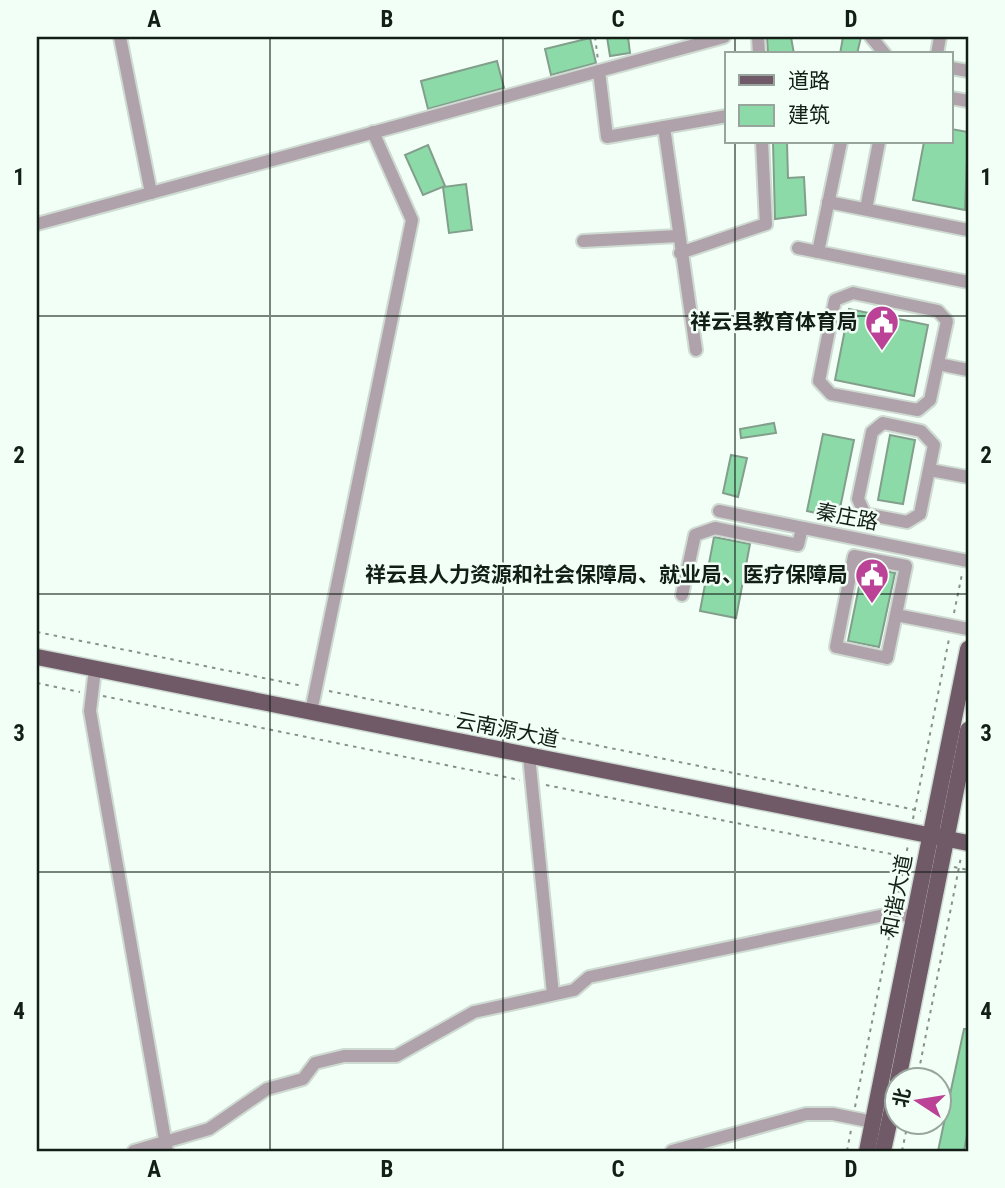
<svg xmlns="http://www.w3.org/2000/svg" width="1005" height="1188" viewBox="0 0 1005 1188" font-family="'Roboto Condensed','Noto Sans SC',sans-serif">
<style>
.building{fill:#8ddaa9;stroke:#829f8c;stroke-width:2}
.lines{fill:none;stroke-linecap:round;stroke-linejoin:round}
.minor-casing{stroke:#cedbd2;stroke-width:16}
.major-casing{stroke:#cedbd2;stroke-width:19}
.path{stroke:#859289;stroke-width:2;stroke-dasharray:3.5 5;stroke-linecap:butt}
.minor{stroke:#b0a2aa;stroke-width:12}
.major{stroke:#715a68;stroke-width:16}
.grid{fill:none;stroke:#121e16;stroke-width:2;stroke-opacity:0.55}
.labels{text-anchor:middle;stroke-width:5;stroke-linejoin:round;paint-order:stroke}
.poi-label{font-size:21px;font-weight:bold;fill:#121e16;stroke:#f2fff6;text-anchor:end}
.street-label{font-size:21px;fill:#121e16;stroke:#f2fff6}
.neatline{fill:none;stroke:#121e16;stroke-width:2.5}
.grid-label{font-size:23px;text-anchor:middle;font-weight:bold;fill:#121e16}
</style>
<rect width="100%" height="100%" fill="#f2fff6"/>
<g class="building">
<path d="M607,37H628L630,53L610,56Z"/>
<path d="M767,37H791L794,54H768Z"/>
<path d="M843,37H861L857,54H840Z"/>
<path d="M590,38L596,63L551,75L545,49Z"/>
<path d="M497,61L504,88L428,109L421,81Z"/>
<path d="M951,129L968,132L965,210L913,200L924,142H951Z"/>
<path d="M773,142H787L788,178L804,177L806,215L775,219Z"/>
<path d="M428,145L445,186L423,195L405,155Z"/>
<path d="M466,184L472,230L449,233L443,187Z"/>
<path d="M849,309L928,325L914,396L835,380Z"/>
<path d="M774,423L776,433L741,438L740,429Z"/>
<path d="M823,434L854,440L838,518L807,511Z"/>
<path d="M890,435L915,440L903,504L878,500Z"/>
<path d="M731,455L747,458L738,497L723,493Z"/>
<path d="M714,537L750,544L736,618L700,611Z"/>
<path d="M863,567L895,573L879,647L848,641Z"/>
<path d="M964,1029H968V1130L964,1151H938Z"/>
</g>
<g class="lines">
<g class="minor-casing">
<g id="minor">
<path d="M120,37L151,193"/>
<path d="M758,37L759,54"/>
<path d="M871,37L885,54"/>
<path d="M937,54L940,37"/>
<path d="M951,68L968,71"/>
<path d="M599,71L607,137L727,116"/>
<path d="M951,98L968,101"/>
<path d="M664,127L696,350"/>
<path d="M828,202L968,230"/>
<path d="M866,209L879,142"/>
<path d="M37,224L724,37"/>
<path d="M583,241L678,236"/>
<path d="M798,248L968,282"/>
<path d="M818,252L841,142"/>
<path d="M680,253L766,224L762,142"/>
<path d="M853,293L938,311L947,321L930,400L918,410L831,394L819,381L835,300Z"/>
<path d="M938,364L968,370"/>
<path d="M883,423L921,431L934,445L920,514L907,522L865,514L858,499L872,432Z"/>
<path d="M930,470L968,477"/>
<path d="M719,511L968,561"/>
<path d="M854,556L906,566L887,658L836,647Z"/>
<path d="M682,595L695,535L715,528L798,545L802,528"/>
<path d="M896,615L968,629"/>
<path d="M95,669L90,711L167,1151"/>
<path d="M311,712L412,220L373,132"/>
<path d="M529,756L553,994"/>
<path d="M134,1151L209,1129L267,1089L303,1079L315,1063L344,1056H396L474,1012L574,990L589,977L894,913L914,917"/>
<path d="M672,1151L806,1114H833L873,1122"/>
</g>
</g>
<g class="major-casing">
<g id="major">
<path d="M37,657L968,843"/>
<path d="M898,1080L968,730"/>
<path d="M867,1151L968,649"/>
<path d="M883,1151L897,1086"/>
</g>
</g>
<g class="path">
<path d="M595,37L598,60"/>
<path d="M954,613L962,574"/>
<path d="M37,632L303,686"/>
<path d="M37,683L80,692"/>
<path d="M329,691L921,811"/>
<path d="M103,696L520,780"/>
<path d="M546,785L911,858"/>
<path d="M913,819L949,639"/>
<path d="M954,867L968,870"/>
<path d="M897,901L908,845"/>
<path d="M917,1080L961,857"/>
<path d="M855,1107L891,927"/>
<path d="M847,1151L851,1130"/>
<path d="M902,1151L908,1122"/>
</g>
<use href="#minor" class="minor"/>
<use href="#major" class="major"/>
</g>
<path class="grid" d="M270,37V1151M503,37V1151M735,37V54M735,142V1151M37,316H968M37,594H968M37,872H968"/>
<defs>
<g id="civic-pin" transform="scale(1.75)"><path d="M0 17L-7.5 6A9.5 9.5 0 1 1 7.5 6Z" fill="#bb4297" stroke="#f2fff6"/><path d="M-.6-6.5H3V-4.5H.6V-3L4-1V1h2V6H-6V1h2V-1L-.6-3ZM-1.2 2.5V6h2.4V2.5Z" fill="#fff"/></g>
</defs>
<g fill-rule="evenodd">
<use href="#civic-pin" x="882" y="322"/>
<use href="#civic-pin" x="872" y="575"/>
</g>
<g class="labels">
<g class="poi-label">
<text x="858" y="329">祥云县教育体育局</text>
<text x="848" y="582">祥云县人力资源和社会保障局、就业局、医疗保障局</text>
</g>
<g class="street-label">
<text transform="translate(847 517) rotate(11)" y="7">秦庄路</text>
<text transform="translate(507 730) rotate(11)" y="7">云南源大道</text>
<text transform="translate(897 896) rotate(-79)" y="7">和谐大道</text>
</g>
</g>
<rect width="1005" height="1188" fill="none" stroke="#f2fff6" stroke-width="77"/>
<rect x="725" y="52" width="228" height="91" fill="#f2fff6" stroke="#98a59c" stroke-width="2"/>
<rect x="739" y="75" width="35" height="10" fill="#715a68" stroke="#98a59c" stroke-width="2"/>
<text x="788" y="88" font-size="21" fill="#121e16">道路</text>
<rect x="739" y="105" width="35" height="21" fill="#8ddaa9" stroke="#98a59c" stroke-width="2"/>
<text x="788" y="122" font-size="21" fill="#121e16">建筑</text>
<g transform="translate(918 1101) rotate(282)"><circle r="33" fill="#f2fff6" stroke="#98a59c" stroke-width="2"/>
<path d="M0-5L12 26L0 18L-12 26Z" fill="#bb4297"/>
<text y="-10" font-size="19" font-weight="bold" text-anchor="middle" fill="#121e16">北</text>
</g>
<rect x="38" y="38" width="929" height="1112" class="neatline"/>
<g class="grid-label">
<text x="154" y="27">A</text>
<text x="387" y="27">B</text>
<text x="618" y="27">C</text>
<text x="851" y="27">D</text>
<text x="19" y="185">1</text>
<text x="986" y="185">1</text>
<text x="19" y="463">2</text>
<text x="986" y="463">2</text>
<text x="19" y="741">3</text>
<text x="986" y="741">3</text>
<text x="19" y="1019">4</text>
<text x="986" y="1019">4</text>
<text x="154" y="1177">A</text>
<text x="387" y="1177">B</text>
<text x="618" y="1177">C</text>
<text x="851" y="1177">D</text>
</g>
</svg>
